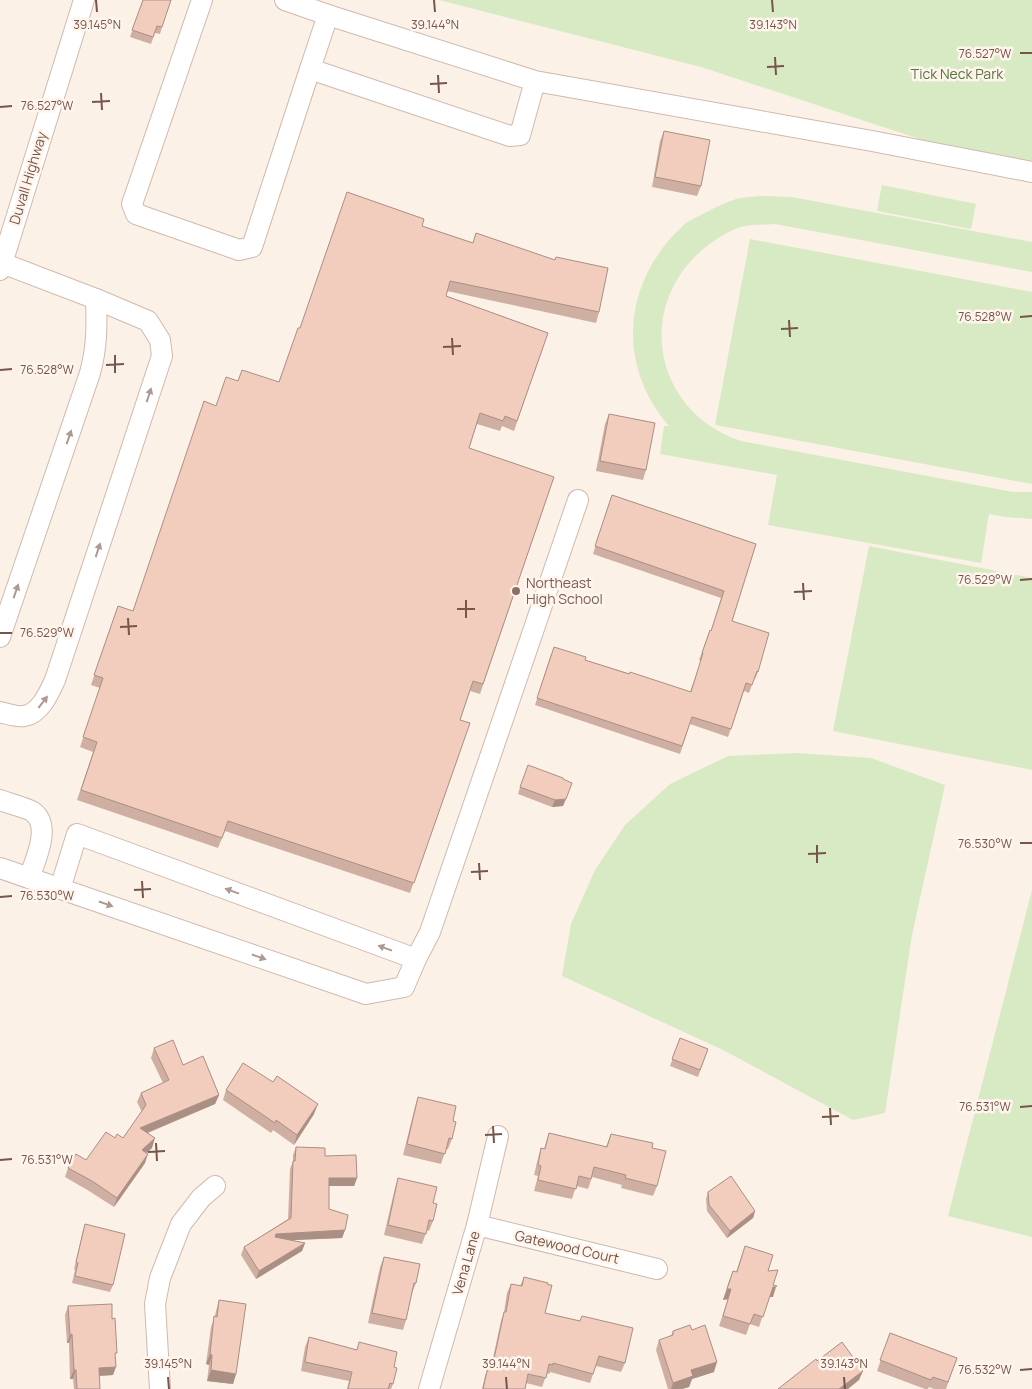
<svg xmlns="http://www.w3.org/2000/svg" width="1032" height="1389" viewBox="0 0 1032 1389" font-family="Manrope,sans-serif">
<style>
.green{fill:#d8eac4}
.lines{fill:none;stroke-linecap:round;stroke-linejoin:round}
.minor-casing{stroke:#d0b9ae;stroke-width:22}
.minor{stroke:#fff;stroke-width:20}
.wall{fill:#d0afa3}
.shaded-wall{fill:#a98f84}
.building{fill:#f2ccbd;stroke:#a98f84}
.oneway{fill:#ad9992}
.ticks{fill:none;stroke:#76554a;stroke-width:2}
.education-dot{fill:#8d6e63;stroke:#fff5ec;stroke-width:2}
.labels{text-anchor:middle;stroke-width:5;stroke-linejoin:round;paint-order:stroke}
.park-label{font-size:14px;fill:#567640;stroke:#fff5ec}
.street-label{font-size:14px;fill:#76554a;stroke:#fff5ec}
.education-label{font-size:14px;fill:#785e54;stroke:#fff5ec;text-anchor:start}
.ticks-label{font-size:12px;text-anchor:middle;fill:#76554a;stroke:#fff5ec;stroke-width:5;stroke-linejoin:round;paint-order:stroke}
</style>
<rect width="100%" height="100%" fill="#fcf1e6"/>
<g class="green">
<path d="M439,0H1032V176L701,67Z"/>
<path d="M882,185L976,204L971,229L877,211Z"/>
<path d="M764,196L792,197L1032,242V272L775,224C764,225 752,224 741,227C726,232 714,240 702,250C634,309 655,413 741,441L1013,492H1032V519L1005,517L989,514L981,563L768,525L777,475L660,454L664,426H669C614,363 624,277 686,223C690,220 695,218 699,216C712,209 727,201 741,198C749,197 756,196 764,196Z"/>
<path d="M750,239L1032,292V484L715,425Z"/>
<path d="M869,546L1032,578V770L833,731Z"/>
<path d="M798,753L871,758L945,785L912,935L885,1113L853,1120L723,1050L562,976L571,924L595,870L625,825L670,784L728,756Z"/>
<path d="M1032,890V1237L948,1216Z"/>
</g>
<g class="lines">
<g class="minor-casing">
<g id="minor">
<path d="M202,0L132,204L136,214L239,250L252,247L310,69"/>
<path d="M285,0L328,15"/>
<path d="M535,81L520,135L510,136L310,69L328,15L535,81L872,141L1032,172"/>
<path d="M0,270L84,0"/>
<path d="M0,637L90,373C97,347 97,326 96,299"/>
<path d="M0,712C7,714 16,717 24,716C40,714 49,693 55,680L162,356L160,340L148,321L96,299L2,263"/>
<path d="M0,800C7,803 28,808 33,812C52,826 35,861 29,878"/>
<path d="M0,868L366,994L404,987L416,959L77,834L60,889"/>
<path d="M416,959L430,932L578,500"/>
<path d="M477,1225L657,1269"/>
<path d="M160,1389L155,1304L160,1278L181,1224L201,1198L215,1186"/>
<path d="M429,1389L477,1225L498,1136"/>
</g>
</g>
<use href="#minor" class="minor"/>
</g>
<g class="wall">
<path d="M143,0L162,27L160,34L155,33L151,44L130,37Z"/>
<path d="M664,131L701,186L697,196L652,187L660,141Z"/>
<path d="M422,226L473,243L555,260L556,257L599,312L596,323L447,291L446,296L548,333L514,431L502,426L500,431L477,424L469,448L554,477L480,694L470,691L460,720L470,723L410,893L225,831L218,848L77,800L93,752L80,747L100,688L91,685L118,606L133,611L216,406L238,381L279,382L300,328Z"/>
<path d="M609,414L646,470L643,480L596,471L605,424Z"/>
<path d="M612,495L756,544L732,621L758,672L755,679H754L749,693L744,691L728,737L690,724L680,754L535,705L551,654L585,660L690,692L701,661L699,660L710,630L711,631L721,598L593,554Z"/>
<path d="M563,779V806L552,807L518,794L520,787Z"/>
<path d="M680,1038L708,1049L698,1077L670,1066Z"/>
<path d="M154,1048L183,1065L219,1095L215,1104L148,1133L152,1148L147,1153L145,1163L114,1207L89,1191L65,1177L68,1168L86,1160L115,1138H123L142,1112L137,1102L141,1093L163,1083L151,1058Z"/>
<path d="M226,1090L314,1114L294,1145L273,1130L271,1133L223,1100Z"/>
<path d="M418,1097L453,1121L452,1139L448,1149H446L441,1164L403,1155L415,1107Z"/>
<path d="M549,1133L606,1147L611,1134L652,1148L657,1186L653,1196L621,1188L622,1185L592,1177L588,1189L576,1186L572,1199L534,1191L538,1176L534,1175L538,1158L541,1148L544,1149Z"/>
<path d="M296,1147L325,1156L357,1178L354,1186H329V1209L345,1230L342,1238L292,1240L305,1243L302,1251L256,1279L241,1255L244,1247L288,1219L290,1169L293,1161V1155Z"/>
<path d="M398,1178L433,1203V1221L429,1231L427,1230L422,1244L384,1235L395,1188Z"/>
<path d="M708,1192L755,1211L753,1218L727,1238L707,1211L706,1199Z"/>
<path d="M85,1224L113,1285L110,1292L72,1283L75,1270L74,1269L83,1231Z"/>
<path d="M745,1246L768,1271L773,1285V1297H769L759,1327L750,1324L746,1335L719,1326L728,1299L723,1300L729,1281L733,1271L736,1272Z"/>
<path d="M384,1257L416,1283L412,1293L406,1320L403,1330L368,1323L380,1267Z"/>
<path d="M524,1277L545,1313L580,1321L582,1316L625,1363L621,1372L596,1366L590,1383L550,1372V1374L547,1373L542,1387L526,1383L525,1389H482L485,1376L488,1367H491L501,1321L504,1312L507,1293L511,1284L520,1286Z"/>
<path d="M219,1300L236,1374L233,1384L207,1381L209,1365L206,1364L211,1327L215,1316L216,1311Z"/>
<path d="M68,1306L115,1358L113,1375L99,1376L100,1389H74L73,1379H70L69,1343H67L65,1315Z"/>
<path d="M692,1330L714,1372L692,1379L689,1387L682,1389H668L656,1350L659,1340L671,1336L673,1331Z"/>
<path d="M890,1333L957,1358L946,1389H934L929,1387L928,1389H925L877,1371Z"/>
<path d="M309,1337L357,1350L359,1342L394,1367L393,1384L391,1389H347L349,1381L301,1371L305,1347Z"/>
</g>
<g class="shaded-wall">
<path d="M566,799L563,806L552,807L555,800Z"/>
<path d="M219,1095L215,1104L137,1137L140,1128Z"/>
<path d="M318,1104L314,1114L294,1145L297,1135Z"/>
<path d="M155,1138L152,1148L139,1159L142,1150Z"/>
<path d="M148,1154L145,1163L114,1207L117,1198Z"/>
<path d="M329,1178H357L354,1186H327Z"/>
<path d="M755,1211L753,1218L727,1238L730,1231Z"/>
<path d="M345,1230L342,1238L273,1241L276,1234Z"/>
<path d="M305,1243L302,1251L256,1279L259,1271Z"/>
<path d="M773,1287H776L773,1297H769Z"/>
<path d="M727,1289H731L728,1299L723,1300Z"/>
<path d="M72,1334L69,1343H67L70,1335Z"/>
<path d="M210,1354L212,1355L209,1365L206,1364Z"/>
<path d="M717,1362L714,1372L692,1379L689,1387L682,1389H671L673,1383L691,1370Z"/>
<path d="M116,1367L113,1375L96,1376L99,1368Z"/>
<path d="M74,1370H76L73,1379H70Z"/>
<path d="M211,1370L236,1374L233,1384L207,1381Z"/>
<path d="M863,1371L859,1380L848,1389H839Z"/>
</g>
<g class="building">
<path d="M143,0H171L162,27L157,26L153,37L132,30Z"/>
<path d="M664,131L710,140L701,186L655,177Z"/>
<path d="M347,192L424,219L422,226L473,243L476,233L555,260L556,257L608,268L599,312L450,281L446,296L548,333L517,421L505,416L503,421L480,413L469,448L554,477L483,684L473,681L460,720L470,723L414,883L228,821L222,838L81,790L97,742L83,737L103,678L94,675L118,606L133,611L204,401L216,406L226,377L238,381L242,370L279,382L298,328H300Z"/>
<path d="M609,414L655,423L646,470L600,461Z"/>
<path d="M612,495L756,544L732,621L769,633L758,672L757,671L752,685L746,683L731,729L692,717L682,746L537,698L554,647L586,657L585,660L629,674L630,672L691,692L703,653H702L710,630L711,631L724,591L595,546Z"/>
<path d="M528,765L563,778V779L572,783L566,799L555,800L520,787Z"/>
<path d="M680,1038L708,1049L700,1070L672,1059Z"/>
<path d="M173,1040L183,1065L203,1056L219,1095L140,1128L155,1138L142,1150L148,1154L117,1198L92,1181L68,1168L76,1154L86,1160L106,1132L115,1138L117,1134L123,1138L146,1105L141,1093L169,1080L154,1048Z"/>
<path d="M243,1063L273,1082L277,1076L318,1104L297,1135L276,1120L275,1123L226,1090Z"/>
<path d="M418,1097L456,1106L453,1121L456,1122L452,1139L449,1138L445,1154L407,1144Z"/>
<path d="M549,1133L607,1147L611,1134L653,1143L652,1148L666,1151L657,1186L625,1178L626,1175L594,1167L591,1179L579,1176L576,1189L538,1180L541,1166L538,1165L541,1148L545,1149Z"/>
<path d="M296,1147L325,1148V1156L356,1155L357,1178H329V1209L348,1215L345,1230L276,1234L275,1237L305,1243L259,1271L244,1247L291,1218L293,1161H295Z"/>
<path d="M731,1176L755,1211L730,1231L709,1205L708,1192Z"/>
<path d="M398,1178L437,1187L433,1203L437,1204L433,1221L429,1220L426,1234L388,1225Z"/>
<path d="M85,1224L125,1234L113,1285L75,1276L78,1263L76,1262Z"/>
<path d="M745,1246L773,1255L768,1271L778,1270L773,1285L777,1286L776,1287H773L763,1317L754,1314L750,1324L723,1316L731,1289H727L733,1271L737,1272Z"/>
<path d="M384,1257L420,1264L416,1283H414L406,1320L372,1313Z"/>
<path d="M524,1277L548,1283V1285H552L545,1313L580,1321L582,1316L633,1328L625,1363L599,1356L593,1374L553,1363V1365L549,1364L546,1378L528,1374L525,1389H483L488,1367L492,1368L504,1312H506L511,1284L522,1286Z"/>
<path d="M219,1300L246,1304L236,1374L211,1370L212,1355L210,1354L214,1316L217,1317Z"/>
<path d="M112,1304V1319L115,1318L117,1353H115L116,1367L99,1368L100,1389H77L76,1370H74L72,1334L70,1335L68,1306Z"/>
<path d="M690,1325L692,1330L705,1325L717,1362L691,1370L693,1376L673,1383L659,1340L673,1335V1331Z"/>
<path d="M890,1333L957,1358L948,1382L933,1377L931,1380L880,1360Z"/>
<path d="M309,1337L357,1350L359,1342L397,1352L394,1367L397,1368L393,1384L390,1383L388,1389H348L352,1372L305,1362Z"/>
<path d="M842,1342L863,1371L839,1389H778L816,1359L817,1361Z"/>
</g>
<defs><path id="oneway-solid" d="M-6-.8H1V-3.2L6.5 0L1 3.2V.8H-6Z" transform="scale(1.25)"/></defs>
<g class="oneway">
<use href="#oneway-solid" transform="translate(149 395) rotate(-72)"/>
<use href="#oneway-solid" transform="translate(69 437) rotate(-71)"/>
<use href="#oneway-solid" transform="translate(98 550) rotate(-72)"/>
<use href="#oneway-solid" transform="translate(16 591) rotate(-71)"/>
<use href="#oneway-solid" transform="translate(43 702) rotate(-52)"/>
<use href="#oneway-solid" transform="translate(232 891) rotate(-160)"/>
<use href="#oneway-solid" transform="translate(106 904) rotate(19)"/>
<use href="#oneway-solid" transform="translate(385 948) rotate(-160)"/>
<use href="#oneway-solid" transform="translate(259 957) rotate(19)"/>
</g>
<path class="ticks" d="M96,0L97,12M434,0L435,12M772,0L773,12M1020,53H1032M775,57L776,75M767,67L784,66M438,75L439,93M430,84L447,83M101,93L102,110M92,102L110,101M0,107L12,106M1020,317L1032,316M789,320L790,337M781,329L798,328M452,338L453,355M443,347L461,346M115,355V373M106,365L124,364M0,370L12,369M1020,580L1032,579M803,583L804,600M794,592L812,591M466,600V618M457,609H475M128,618L129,635M120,627L137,626M0,633H12M1020,843H1032M817,845V863M808,854L826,853M479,863L480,880M471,872L488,871M142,881L143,898M134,890L151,889M0,897L12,896M1020,1107L1032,1106M830,1108L831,1125M822,1117L839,1116M493,1126L494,1143M485,1135L502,1134M156,1143L157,1161M148,1152L165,1151M0,1160L12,1159M1020,1370L1032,1369M168,1377L169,1389M506,1377L507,1389M844,1377L845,1389"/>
<circle class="education-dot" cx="516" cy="591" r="5"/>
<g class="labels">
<g class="park-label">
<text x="957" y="79">Tick Neck Park</text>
</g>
<g class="street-label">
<text transform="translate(28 178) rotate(-73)" y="5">Duvall Highway</text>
<text transform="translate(567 1247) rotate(13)" y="5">Gatewood Court</text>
<text transform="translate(466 1263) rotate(-74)" y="5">Vena Lane</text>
</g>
<g class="education-label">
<text x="526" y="588">Northeast<tspan x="526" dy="16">High School</tspan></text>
</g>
</g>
<g class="ticks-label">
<text x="97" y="29">39.145°N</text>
<text x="435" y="29">39.144°N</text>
<text x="773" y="29">39.143°N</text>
<text x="985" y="58">76.527°W</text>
<text x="47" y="110">76.527°W</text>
<text x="985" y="321">76.528°W</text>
<text x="47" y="374">76.528°W</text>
<text x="985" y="584">76.529°W</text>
<text x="47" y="637">76.529°W</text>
<text x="985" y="848">76.530°W</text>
<text x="47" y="900">76.530°W</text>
<text x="985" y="1111">76.531°W</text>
<text x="47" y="1164">76.531°W</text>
<text x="168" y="1368">39.145°N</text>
<text x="506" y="1368">39.144°N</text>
<text x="844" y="1368">39.143°N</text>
<text x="985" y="1374">76.532°W</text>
</g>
</svg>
